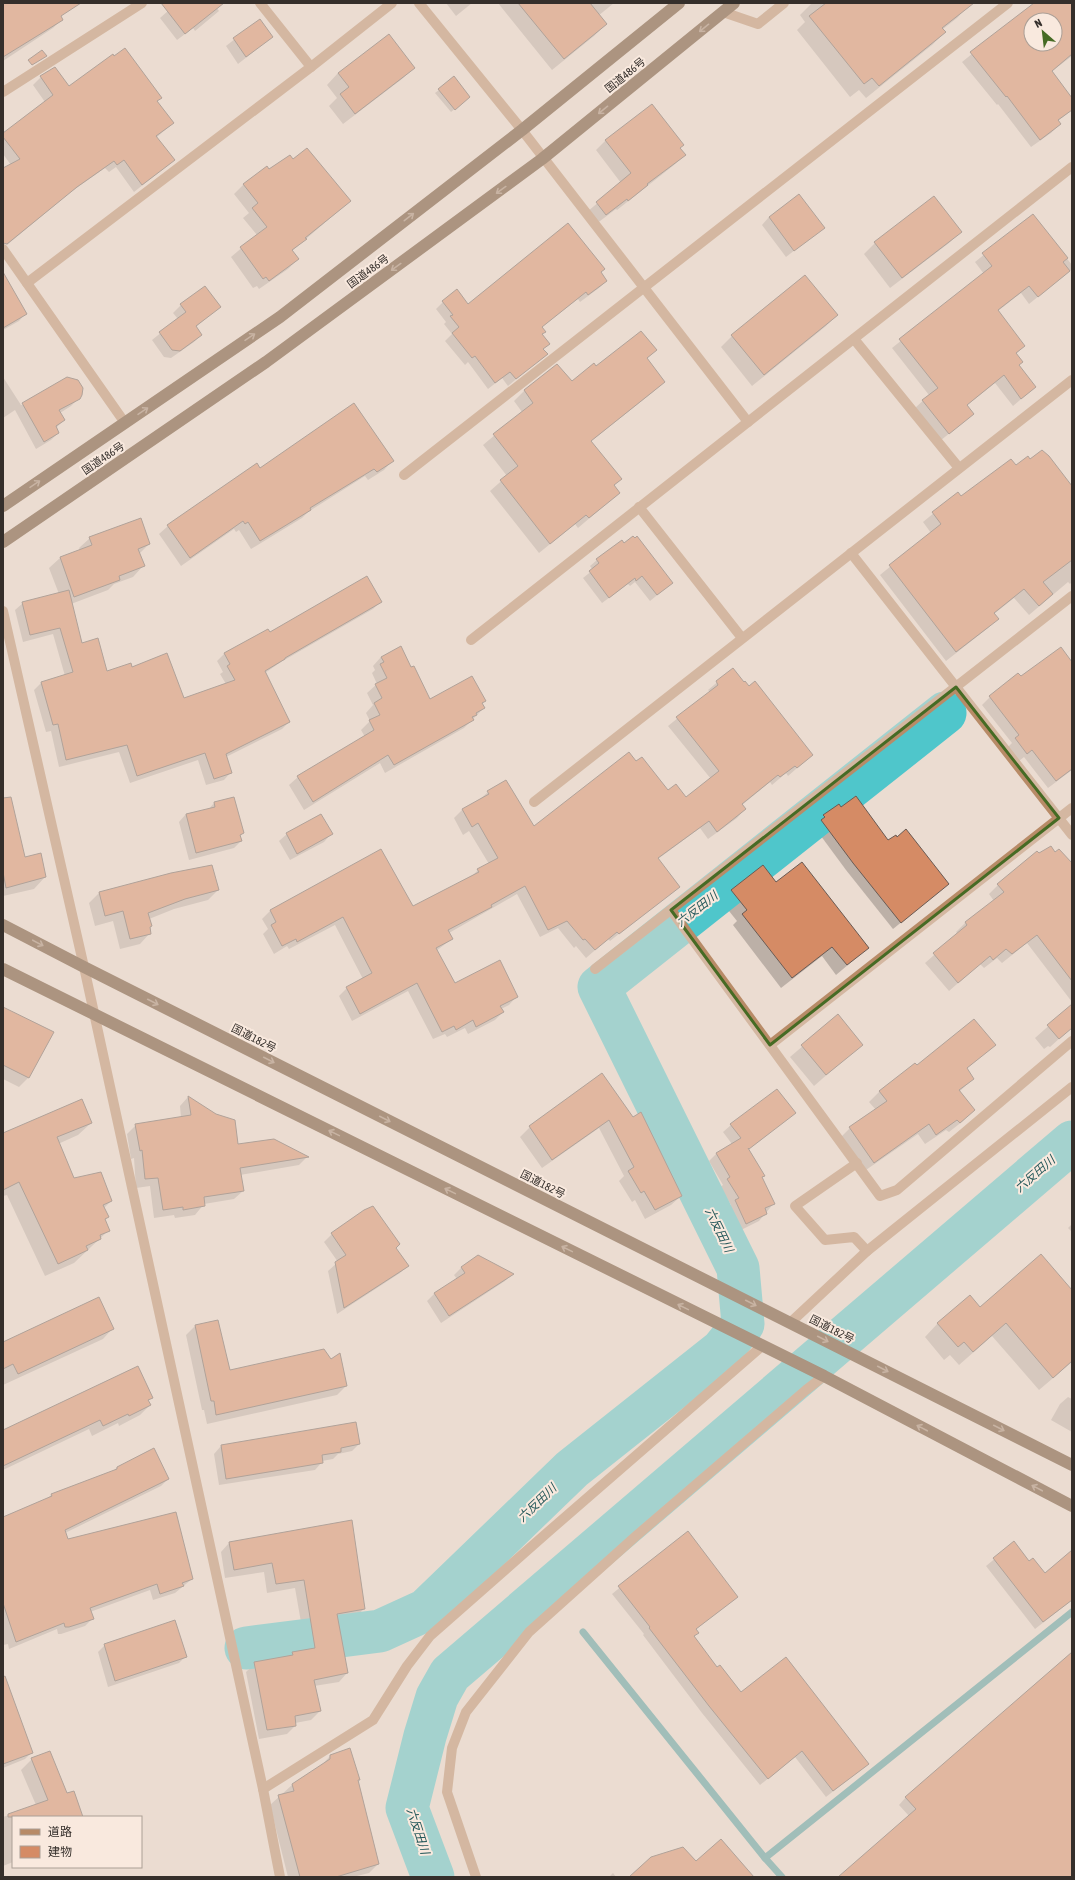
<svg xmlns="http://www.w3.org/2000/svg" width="1075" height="1880" viewBox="0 0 1075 1880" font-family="'Asap Condensed','Noto Sans JP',sans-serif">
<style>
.shadow{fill:#0003;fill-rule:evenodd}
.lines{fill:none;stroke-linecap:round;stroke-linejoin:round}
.stream{stroke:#47999b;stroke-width:7}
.river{stroke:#4fc6cb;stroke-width:43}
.building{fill:#d58b65;stroke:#6a5b54;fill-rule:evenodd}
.minor{stroke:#b88b67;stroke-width:10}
.highway{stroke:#5f3c1d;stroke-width:12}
.oneway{stroke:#9d816a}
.marked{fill:none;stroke:#466b24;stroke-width:3;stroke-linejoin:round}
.labels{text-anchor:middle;stroke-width:4;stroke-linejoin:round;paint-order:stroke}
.street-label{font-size:11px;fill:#352f2b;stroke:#f9e9de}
.water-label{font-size:12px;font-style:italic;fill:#25585a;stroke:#f9e9de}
</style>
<rect width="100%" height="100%" fill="#ebdcd1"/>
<g class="shadow">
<path d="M3,3H56L63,14L60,17L62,19L53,28L3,61Z"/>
<path d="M177,3H213L219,11L195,31L193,28L177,40L160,18Z"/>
<path d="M446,3H472L456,16Z"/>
<path d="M498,3H614L598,16L606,24L594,36L552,70Z"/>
<path d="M812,3H971L957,18L943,29L945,32L932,45L866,98L859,90L850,97L797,30L805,22L800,15Z"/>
<path d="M1035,3H1072V56L1051,72L1072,99V110L1058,121L1060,124L1051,133L1031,147L998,104L997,105L962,62ZM1031,20H1055V44H1031Z"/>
<path d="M259,20L272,37L238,64L226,46Z"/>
<path d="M114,58L160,98L157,101L173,123L156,138L174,160L134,192L116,167L109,172L105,168L68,194L7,245L3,240V169L11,165L3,154V134L45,102L33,85L41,77L54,68L68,87Z"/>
<path d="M414,68L402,79L343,124L329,106L337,98L327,85L338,73Z"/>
<path d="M439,90L466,100L451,112L435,93Z"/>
<path d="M606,140L679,148L685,155L674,165L617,210L616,209L596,224L587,212L621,183L596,150Z"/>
<path d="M292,160L350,201L292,251L298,259L288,269L259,289L257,286L253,288L231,257L257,235L243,218L249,213L234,194L244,184L269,170Z"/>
<path d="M1033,215L1072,265V269L1065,275L1029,304L1021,293L998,311L1024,346L1016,354L1018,365L1035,387L1013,406L995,383L966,406L973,414L940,441L914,409L929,395L892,348L984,274L975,262Z"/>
<path d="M769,217L823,228L786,257L762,225Z"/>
<path d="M960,232L949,243L890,288L864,254L875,243Z"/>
<path d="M600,273L606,281L599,288L580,302L578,299L541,327V334L549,344L542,350L546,354L508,386L502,378L488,389L468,362L465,365L445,341L452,334L444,324L446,322L436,309L443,302L468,305Z"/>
<path d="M3,274L26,313L19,321L3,330Z"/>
<path d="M181,305L219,307L196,327L201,335L194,342L171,358L164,357L152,340L178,319L173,313Z"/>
<path d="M837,315L826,326L752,386L721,347L732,336Z"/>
<path d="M655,350L646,360L664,382L653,392L590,442L620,479L614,486L619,493L578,528L575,524L539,553L490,491L507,476L483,445L522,412L514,401L524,391L556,365L572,382L596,367Z"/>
<path d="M3,377L21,405L79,398L71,406L60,413L64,420L56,428L58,433L51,440L36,449L15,410L3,418Z"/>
<path d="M1030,460L1072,487V582L1070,584L1068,582L1029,615L1014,598L994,614L997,619L988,628L946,661L880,575L931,533L923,522L958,493L961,497L1016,466Z"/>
<path d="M392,461L384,470L368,480L365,476L308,512L302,518L251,549L239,530L236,532L234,529L181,566L159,534L168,526L256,464L260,470Z"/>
<path d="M90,538L149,544L139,554L143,566L133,577L114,584L108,590L71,604L81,644L106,672L132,668L184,699L226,684L220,674L223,672L217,661L224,654L268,630L269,634L380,602L373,609L281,662L265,673L289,722L282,729L226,757L231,772L224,780L206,785L198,760L130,783L119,752L59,767L51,731L46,732L34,690L41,683L65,676L53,634L23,642L15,610L23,603L59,594L49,568L60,558L80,550L79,548Z"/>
<path d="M635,540L672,583L650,601L635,582L630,586L628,584L602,603L583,578L593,570L590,566L597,560Z"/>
<path d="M401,648L429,700L484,701L482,704L484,708L464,728L385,773L380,763L304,810L289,785L298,777L365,737L361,730L370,721L366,713L373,705L367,693L377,684L372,673L375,670L373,666L381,657Z"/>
<path d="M1072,663V770L1048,788L1024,757L1019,761L1008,747L1012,743L982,705L990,697L1020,678Z"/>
<path d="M733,669L743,683L812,755L788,776L786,773L772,785L770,782L742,805L745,809L737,818L708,839L700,828L658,859L679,886L610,941L608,939L586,958L576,946L574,948L558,928L540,937L517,894L449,933L452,939L436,951L455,984L517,996L509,1005L501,1009L503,1012L495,1020L468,1034L465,1028L447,1037L445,1034L433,1039L408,991L352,1021L339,996L347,988L363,979L335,925L289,949L287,946L274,954L263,934L268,929L262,919L270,911L412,907L472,876L478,870L489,864L469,831L463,835L454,818L462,810L479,800L488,792L533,828L636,762L667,791L686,798L711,779L668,726L710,692L708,690Z"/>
<path d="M234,798L243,833L240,836L241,841L234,848L189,860L179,822L186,814L208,810L214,803Z"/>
<path d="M839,805L888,842L940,891L893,929L846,870L815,828L824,816Z"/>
<path d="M3,818L24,858L45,877L34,889L3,896Z"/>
<path d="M287,834H331L324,842L290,860L279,841Z"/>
<path d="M1054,853L1072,868V1002L1027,943L1002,963L997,958L984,968L980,964L949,991L925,963L958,934L956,932L965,923L994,901L989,894L998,885L1039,854Z"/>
<path d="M776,884L868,948L836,975L822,956L781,988L733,925L737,921L721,901L732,891Z"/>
<path d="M218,890L208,900L174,909L149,919L150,933L140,944L120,949L113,921L95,926L89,903L99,893Z"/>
<path d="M1072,1005V1027L1050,1047L1048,1046L1044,1049L1035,1038Z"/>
<path d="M3,1008L29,1077L19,1087L3,1079Z"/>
<path d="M838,1016L862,1044L814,1086L790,1057Z"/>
<path d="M994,1045L966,1069L973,1079L959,1092L973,1110L963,1121L949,1132L946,1130L925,1144L918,1134L863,1172L840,1138L850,1128L876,1110L869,1102L880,1091L917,1066Z"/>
<path d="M602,1075L681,1196L671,1205L645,1219L635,1200L632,1202L619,1181L624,1176L599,1128L542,1168L520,1137L530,1127Z"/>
<path d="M188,1097L216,1115L237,1145L307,1157L299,1165L240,1175L243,1191L234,1199L204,1204L195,1215L175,1218L174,1215L154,1218L150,1186L136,1188L134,1158L131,1159L127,1134L136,1125L181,1117L180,1106Z"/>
<path d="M795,1113L748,1150L764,1176L761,1178L774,1203L759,1221L739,1231L728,1208L731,1205L720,1187L723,1185L709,1161L716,1154L732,1144L723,1132L731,1125Z"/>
<path d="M91,1123L78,1135L58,1144L73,1179L111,1201L104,1208L108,1217L104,1220L109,1230L74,1263L45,1276L7,1195L3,1196V1134Z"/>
<path d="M1072,1224V1232L1068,1228Z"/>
<path d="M332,1234L395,1248L408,1266L400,1273L337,1314L328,1271L338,1262L324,1242Z"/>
<path d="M478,1257L512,1274L505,1281L441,1323L427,1301L434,1294L457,1279L454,1275L461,1268Z"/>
<path d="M1072,1291V1362L1039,1390L992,1336L959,1365L950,1355L944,1360L925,1337L938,1323L980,1308Z"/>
<path d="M217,1321L230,1371L346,1386L337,1395L207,1424L204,1410H202L186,1335L195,1326Z"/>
<path d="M112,1329L103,1339L3,1385V1342Z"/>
<path d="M152,1397L148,1401L150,1405L140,1415L119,1426L118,1423L92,1436L89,1429L3,1470V1431Z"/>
<path d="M1068,1397L1072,1399V1432L1051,1420L1060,1404Z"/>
<path d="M355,1423L359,1444L352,1451L338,1454L333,1459L322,1461V1462L315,1470L219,1485L214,1454L221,1446Z"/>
<path d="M117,1467L168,1479L161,1486L65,1533L67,1540L192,1579L175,1593L153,1600L150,1590L90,1612L92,1619L85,1626L61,1634H58L57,1629L9,1649L8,1644L3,1645V1518L47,1499L51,1495L113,1472Z"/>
<path d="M351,1521L364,1609L355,1617L337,1620L347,1673L339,1682L314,1686L320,1711L311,1720L295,1723V1726L287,1734L259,1739L246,1672L255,1663L288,1657L292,1653L306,1651L295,1588L267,1593L264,1572L225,1578L221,1552L229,1543Z"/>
<path d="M688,1532L737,1597L695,1630L698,1633L693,1637L717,1668L741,1693L860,1770L826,1797L795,1757L760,1785L702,1713L643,1635L644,1634L612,1594Z"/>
<path d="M1014,1543L1029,1562L1045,1574L1072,1551V1600L1035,1629L986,1566Z"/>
<path d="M105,1645L186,1656L179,1663L108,1687L98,1652Z"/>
<path d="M1072,1653V1877H839L909,1816L899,1805L906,1797Z"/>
<path d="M3,1683L32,1752L25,1759L3,1768Z"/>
<path d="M330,1756L357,1781L378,1864L369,1873L353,1877H288L270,1805L292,1785L321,1766Z"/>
<path d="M32,1759L66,1795L82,1817H13V1862L3,1866V1817L36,1805L21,1770Z"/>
<path d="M613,1873L616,1877H609Z"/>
</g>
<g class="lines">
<g class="stream">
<path d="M505,1534L513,1544"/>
<path d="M583,1632L765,1858"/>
<path d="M782,1877L765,1858L1072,1612"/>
</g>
<g class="river">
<path d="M246,1648L380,1631L426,1610L572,1469L722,1350L743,1324L738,1268L599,987L945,713"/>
<path d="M433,1877L407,1808L425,1736L437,1697L450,1674L1072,1142"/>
</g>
</g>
<g class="building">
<path d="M3,3H81L61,16L63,20L3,57Z"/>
<path d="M161,3H224L185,34Z"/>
<path d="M518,3H590L607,24L564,59Z"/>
<path d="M826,3H974L942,28L946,32L879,86L872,78L864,84L809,16Z"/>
<path d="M1034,3H1072V54L1052,71L1072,98V110L1058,120L1061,124L1040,140L1007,96L1006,97L970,52ZM1031,20H1055V44H1031Z"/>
<path d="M260,19L273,37L246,57L233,38Z"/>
<path d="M389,34L415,68L355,114L340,94L349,87L338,73Z"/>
<path d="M125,48L162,98L157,101L174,123L156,136L175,160L142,185L124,160L117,165L114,161L77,187L7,244L3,243V168L20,159L3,137V133L53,95L40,76L55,67L69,86L113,54L114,56Z"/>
<path d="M42,50L47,56L32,65L28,60Z"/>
<path d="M454,76L470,97L455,110L438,89Z"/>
<path d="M652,104L684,145L680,148L686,155L647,184L648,185L628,201L627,199L606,215L596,202L631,173L605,140Z"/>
<path d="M307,148L351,201L305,238L307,239L292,250L299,259L269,281L266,277L263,279L240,247L267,227L252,208L258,203L243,184L267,166L269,169L290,155L293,159Z"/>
<path d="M799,194L825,228L794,251L769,217Z"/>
<path d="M934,196L962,232L902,278L874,242Z"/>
<path d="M1033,214L1068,258L1063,262L1070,271L1038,297L1029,286L998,310L1025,346L1016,353L1023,362L1019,365L1036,387L1021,399L1004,375L967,405L974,414L949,434L922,400L938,388L899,339L992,266L982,253Z"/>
<path d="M568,223L605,269L601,272L607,281L588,295L586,292L542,327L546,332L542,334L550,344L543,349L548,354L516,379L510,372L495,383L475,356L472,358L452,333L459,327L450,316L453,315L442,301L457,289L468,304Z"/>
<path d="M3,272L27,314L3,328Z"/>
<path d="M805,275L838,315L764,375L731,335Z"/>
<path d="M205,286L221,307L196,326L202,335L180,351L172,350L159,332L186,312L180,304Z"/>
<path d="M641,331L657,350L647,358L665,382L591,441L622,479L614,485L620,493L589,518L586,515L550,544L500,480L518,466L493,434L533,403L524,390L557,364L572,381L594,363L596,366Z"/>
<path d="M67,377L78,380L83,388L82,395L80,399L59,410L65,420L56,426L59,433L44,442L22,403Z"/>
<path d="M354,403L394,461L377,472L374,469L310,508L311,510L260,541L248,522L245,524L243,521L190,558L167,525L257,463L260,468Z"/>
<path d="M1042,450L1049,456L1072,486V560L1043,582L1053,594L1039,606L1024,589L994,613L999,619L956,652L889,565L941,524L932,512L958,492L961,496L1011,459L1016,465L1028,456L1030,459Z"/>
<path d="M141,518L150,544L138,549L145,566L119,576L120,580L74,597L60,557L92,545L89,537Z"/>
<path d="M633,536L635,538L637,536L673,583L657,595L642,576L636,581L635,578L609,598L589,571L599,563L596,559L622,540L624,543Z"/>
<path d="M367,576L382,602L285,658V659L265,671L290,722L226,754L232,773L214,779L205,753L137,776L127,745L66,760L58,724L53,725L41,682L73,672L60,628L30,635L22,602L69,590L82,643L98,638L107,671L131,663L132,667L167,653L184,698L235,680L227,666L230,664L224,653L268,629L270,632Z"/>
<path d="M401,646L411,667L414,666L430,699L472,676L486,701L482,703L485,708L476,713L477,715L472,717L474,720L433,743L394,765L388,755L313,802L297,776L374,730L369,720L380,715L374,703L382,698L375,684L387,678L380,664L384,662L381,657Z"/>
<path d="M1061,647L1072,662V769L1056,781L1032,750L1027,754L1015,738L1019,735L989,696L1018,673L1021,676Z"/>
<path d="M733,668L744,682L745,681L749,686L755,681L813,755L797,768L795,766L780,777L778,775L742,804L746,809L717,832L709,821L658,858L680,887L619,934L617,932L595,950L585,939L583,940L567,921L548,930L525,886L491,905L492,907L448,930L453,939L436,948L455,983L500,960L518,997L500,1006L504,1012L476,1027L473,1020L456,1030L454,1026L442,1032L417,983L360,1014L346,987L372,973L343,917L297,942L296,939L282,946L271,925L276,922L270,910L381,849L413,906L479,872L477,869L498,858L478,823L472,827L462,809L489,794L487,791L506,780L534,826L629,752L636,761L642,757L668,790L676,784L686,797L719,771L676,717L718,685L716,681Z"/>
<path d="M856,796L888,840L896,835L897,837L906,829L949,884L901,923L853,863L821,820L825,817L823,815L839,804L841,807Z"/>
<path d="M11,797L25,857L41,853L46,877L6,888L3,872V798Z"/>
<path d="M234,797L244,833L240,835L242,841L196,853L186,814L215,807L214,802Z"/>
<path d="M321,814L333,834L297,854L286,833Z"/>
<path d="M1051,846L1055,852L1059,849L1072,863V981L1037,935L1012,954L1006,949L993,960L990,956L958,983L933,953L967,925L965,922L1004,892L997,884L1037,851L1039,853Z"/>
<path d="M802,862L869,948L847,965L832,947L792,978L742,914L747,910L731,890L763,865L776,882Z"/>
<path d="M212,865L219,890L185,899L148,913L152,926L150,927L151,934L130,939L123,911L105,916L99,892L171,873Z"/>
<path d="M1072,1004V1028L1059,1039L1047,1025Z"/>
<path d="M3,1007L54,1032L29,1078L3,1065Z"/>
<path d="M838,1014L863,1045L826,1075L801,1045Z"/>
<path d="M974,1019L996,1045L967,1068L974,1079L959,1090L975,1110L960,1123L957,1120L936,1135L929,1124L874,1163L849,1127L887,1101L879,1091L915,1063L917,1065Z"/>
<path d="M602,1073L633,1117L641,1112L682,1196L655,1210L644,1191L641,1193L628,1171L634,1167L609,1120L552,1160L529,1126Z"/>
<path d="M777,1089L796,1113L749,1149L748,1148L765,1176L762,1177L775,1204L765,1208L767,1214L746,1224L735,1200L739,1198L727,1179L730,1177L716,1153L741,1138L730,1124Z"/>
<path d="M188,1096L216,1114L235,1120L238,1144L274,1139L309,1157L240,1168L244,1191L204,1197L205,1206L183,1210V1207L163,1210L158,1178L145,1179L142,1150L140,1151L135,1124L191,1115Z"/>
<path d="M82,1099L92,1123L57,1137L74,1178L101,1172L112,1201L103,1205L109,1217L105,1219L110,1231L100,1235L101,1239L86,1246L88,1250L58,1264L19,1182L3,1190V1133Z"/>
<path d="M373,1206L400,1244L396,1248L409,1266L344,1308L335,1262L346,1255L331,1233L364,1210Z"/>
<path d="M1041,1254L1072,1290V1361L1053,1378L1006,1323L973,1352L964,1342L958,1347L937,1323L970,1295L980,1307Z"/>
<path d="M478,1255L514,1274L449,1316L434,1293L465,1273L461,1267Z"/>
<path d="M99,1297L114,1329L18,1374L13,1364L3,1369V1342Z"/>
<path d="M218,1320L230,1370L324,1349L331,1359L340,1353L347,1386L216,1415L214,1401H211L195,1325Z"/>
<path d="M138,1366L153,1398L148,1400L151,1405L129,1416L128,1414L103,1426L100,1420L3,1466V1430Z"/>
<path d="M356,1422L360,1444L341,1448V1452L322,1455L323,1463L226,1479L221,1445Z"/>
<path d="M154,1448L169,1479L65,1530L68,1539L176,1512L193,1579L182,1583L184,1586L160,1594L157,1584L90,1608L94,1619L69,1627H65L64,1623L16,1642L3,1603V1517L52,1496L51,1494L117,1469V1467Z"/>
<path d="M352,1520L365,1609L337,1614L348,1673L314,1680L321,1711L295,1716L296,1726L267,1730L254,1662L293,1655L292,1652L315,1648L304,1580L276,1584L272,1563L234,1570L229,1542Z"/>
<path d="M688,1531L738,1597L696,1629L699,1633L694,1636L717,1667L720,1665L741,1692L786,1657L869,1764L833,1791L802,1751L768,1779L709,1706L649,1628L650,1627L618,1586Z"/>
<path d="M1014,1541L1029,1561L1033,1558L1045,1573L1072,1550V1600L1043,1622L993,1558Z"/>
<path d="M175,1620L187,1657L115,1681L104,1644Z"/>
<path d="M1072,1652V1877H838L916,1809L905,1797Z"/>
<path d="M5,1676L33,1753L3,1764V1677Z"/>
<path d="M350,1748L360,1780H358L379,1864L336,1877H300L278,1795L294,1791L292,1784L330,1759V1755Z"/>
<path d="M50,1751L67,1793L74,1791L83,1817H8V1814L48,1800L31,1758Z"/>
<path d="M721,1839L754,1877H629L651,1857L683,1847L696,1861Z"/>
</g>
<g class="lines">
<g class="minor">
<path d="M260,3L311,67"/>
<path d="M419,3L522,130L748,422"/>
<path d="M723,12L758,24L784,3"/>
<path d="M3,92L142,3"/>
<path d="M3,249L125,423"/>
<path d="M27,283L311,67L392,3"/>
<path d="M854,339L959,468"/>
<path d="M404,475L1008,3"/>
<path d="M639,507L742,638"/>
<path d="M851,553L1072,835"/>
<path d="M3,611L84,967L263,1789L280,1877"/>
<path d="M471,640L1072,167"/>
<path d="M534,802L1072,380"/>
<path d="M671,910L880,1196L897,1190L1072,1041"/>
<path d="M595,969L1072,596"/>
<path d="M770,1045L1072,808"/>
<path d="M857,1163L795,1206L825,1240L854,1237L867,1251"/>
<path d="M790,1323L867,1251L1072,1087"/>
<path d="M263,1789L373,1720L407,1666L430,1636L548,1532L762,1346"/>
<path d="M476,1877L447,1792L452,1748L466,1712L529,1632L636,1536L806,1390L824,1376"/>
</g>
<g class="highway">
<path d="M3,506L280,317L522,130L679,3"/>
<path d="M3,542L266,362L542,159L734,3"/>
<path d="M3,925L84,967L1072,1465"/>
<path d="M3,969L824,1376L1072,1506"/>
</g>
</g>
<defs><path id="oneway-shaft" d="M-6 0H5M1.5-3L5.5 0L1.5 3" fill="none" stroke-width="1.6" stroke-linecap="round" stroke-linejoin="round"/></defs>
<g class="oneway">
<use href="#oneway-shaft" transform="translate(704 28) rotate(141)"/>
<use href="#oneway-shaft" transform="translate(603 110) rotate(141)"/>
<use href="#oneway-shaft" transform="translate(501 190) rotate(144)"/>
<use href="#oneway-shaft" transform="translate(409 217) rotate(-38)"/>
<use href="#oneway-shaft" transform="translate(396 267) rotate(144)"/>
<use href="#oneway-shaft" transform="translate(250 337) rotate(-34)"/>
<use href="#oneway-shaft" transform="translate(143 411) rotate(-34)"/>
<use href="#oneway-shaft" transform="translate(35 484) rotate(-34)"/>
<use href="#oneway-shaft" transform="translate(38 943) rotate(28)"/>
<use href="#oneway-shaft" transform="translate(153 1002) rotate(27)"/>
<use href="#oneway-shaft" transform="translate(269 1060) rotate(27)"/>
<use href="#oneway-shaft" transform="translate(385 1119) rotate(27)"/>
<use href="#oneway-shaft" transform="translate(334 1133) rotate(-154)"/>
<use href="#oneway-shaft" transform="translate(450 1191) rotate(-154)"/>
<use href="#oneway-shaft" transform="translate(567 1249) rotate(-154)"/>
<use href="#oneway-shaft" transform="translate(751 1303) rotate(27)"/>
<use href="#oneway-shaft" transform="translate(683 1307) rotate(-154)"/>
<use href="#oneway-shaft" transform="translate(823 1339) rotate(27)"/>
<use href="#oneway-shaft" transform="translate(883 1369) rotate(27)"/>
<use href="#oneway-shaft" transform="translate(922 1428) rotate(-152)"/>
<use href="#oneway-shaft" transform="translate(999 1428) rotate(27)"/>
<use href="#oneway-shaft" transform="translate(1037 1488) rotate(-152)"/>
</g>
<path d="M0 0H1075V1880H0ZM956,687L1059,818L770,1045L671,910Z" fill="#ebdcd1" fill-opacity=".55" fill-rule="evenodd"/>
<path class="marked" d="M956,687L1059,818L770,1045L671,910Z"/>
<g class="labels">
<g class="street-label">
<text transform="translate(625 75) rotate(-39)" y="4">国道486号</text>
<text transform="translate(368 271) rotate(-36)" y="4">国道486号</text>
<text transform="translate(103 458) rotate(-34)" y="4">国道486号</text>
<text transform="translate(254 1038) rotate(27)" y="4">国道182号</text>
<text transform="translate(543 1184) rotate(27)" y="4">国道182号</text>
<text transform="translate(832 1329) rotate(27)" y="4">国道182号</text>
</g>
<g class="water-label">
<text transform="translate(697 909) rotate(-38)" y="4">六反田川</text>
<text transform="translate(1035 1174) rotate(-41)" y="4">六反田川</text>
<text transform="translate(719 1230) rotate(64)" y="4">六反田川</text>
<text transform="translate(537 1503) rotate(-44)" y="4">六反田川</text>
<text transform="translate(418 1831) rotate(72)" y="4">六反田川</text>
</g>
</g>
<rect width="1075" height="1880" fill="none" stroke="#352f2b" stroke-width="8"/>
<rect x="12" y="1816" width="130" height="52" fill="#f9e9de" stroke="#ab9f96"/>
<rect x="20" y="1829" width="20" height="6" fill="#b88b67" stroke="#ab9f96"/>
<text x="48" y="1836" font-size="12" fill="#352f2b">道路</text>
<rect x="20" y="1846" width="20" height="12" fill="#d58b65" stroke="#ab9f96"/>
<text x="48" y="1856" font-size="12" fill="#352f2b">建物</text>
<g transform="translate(1043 32) rotate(332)"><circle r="19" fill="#f9e9de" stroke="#ab9f96"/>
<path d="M0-3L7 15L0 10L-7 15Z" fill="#466b24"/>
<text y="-6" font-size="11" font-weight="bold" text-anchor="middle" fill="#352f2b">N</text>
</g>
</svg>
